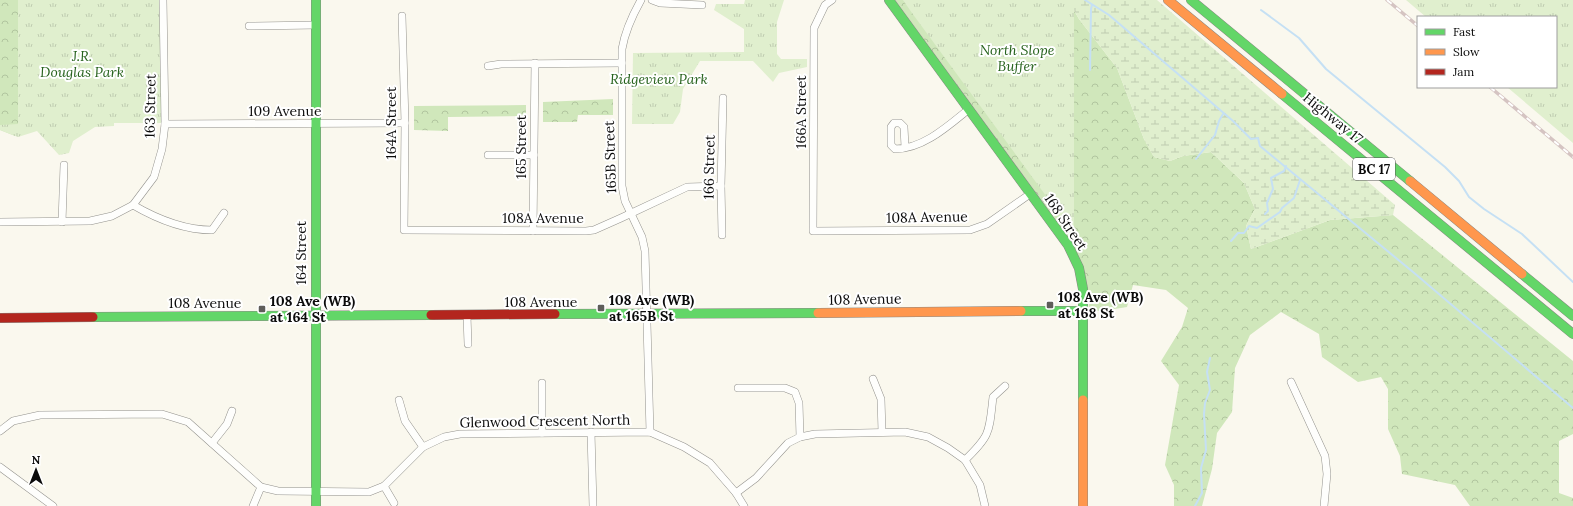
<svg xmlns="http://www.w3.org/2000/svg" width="1573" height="506" viewBox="0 0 1573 506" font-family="Lora,serif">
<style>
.forest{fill:url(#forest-crowns)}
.wetland{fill:url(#wetland-marsh)}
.park{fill:url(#park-tufts)}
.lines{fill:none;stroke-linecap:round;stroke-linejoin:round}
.stream{stroke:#c5e0f4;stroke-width:2}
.street-casing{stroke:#93928d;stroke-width:8}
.fast-casing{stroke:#898884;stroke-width:10}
.slow-casing{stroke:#898884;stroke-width:10}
.jam-casing{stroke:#898884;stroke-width:10}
.street{stroke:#fefefc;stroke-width:7}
.fast{stroke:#63d668;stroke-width:9}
.slow{stroke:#ff974d;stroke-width:9}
.jam{stroke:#b3261e;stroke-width:9}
.rail-casing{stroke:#d5c4c2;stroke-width:3.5}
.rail{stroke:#fff;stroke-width:2;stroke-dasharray:6;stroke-linecap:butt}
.poi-dot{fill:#5f5e5a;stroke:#fff;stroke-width:1.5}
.labels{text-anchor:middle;stroke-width:4;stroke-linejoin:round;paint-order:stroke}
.shield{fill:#fff;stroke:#545454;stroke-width:1}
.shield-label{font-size:13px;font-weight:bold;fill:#0b0b0b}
.park-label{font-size:14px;font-style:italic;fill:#26621c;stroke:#fff}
.street-label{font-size:14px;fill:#0b0b0b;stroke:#fff}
.poi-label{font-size:14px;font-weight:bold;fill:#0b0b0b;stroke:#fff;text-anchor:start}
</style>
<defs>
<pattern id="forest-crowns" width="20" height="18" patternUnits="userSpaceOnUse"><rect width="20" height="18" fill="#d0e7bb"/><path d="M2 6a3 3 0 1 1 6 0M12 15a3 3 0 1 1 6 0" fill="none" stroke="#b1c59f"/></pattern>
<pattern id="wetland-marsh" width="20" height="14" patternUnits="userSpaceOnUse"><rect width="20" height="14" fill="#e0efce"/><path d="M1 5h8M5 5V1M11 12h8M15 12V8" fill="none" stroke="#bfccb0"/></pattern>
<pattern id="park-tufts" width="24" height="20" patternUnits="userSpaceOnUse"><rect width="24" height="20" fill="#e0efce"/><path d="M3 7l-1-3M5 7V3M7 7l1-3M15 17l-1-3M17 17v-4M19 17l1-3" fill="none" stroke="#bfccb0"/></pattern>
</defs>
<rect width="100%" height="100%" fill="#faf8ee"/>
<g class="forest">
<path d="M0,0H23L18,133L15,136L0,130Z"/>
<path d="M895,0H1068L1079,19L1117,68L1144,139L1154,157L1170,161L1183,156L1211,152L1244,183L1255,209L1246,226L1251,249L1330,220L1393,215L1573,361V434L1559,441V493L1573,498V506H1470L1455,485L1402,474L1400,456L1388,429V389L1381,377L1358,382L1322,357L1319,334L1281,312L1250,335L1235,368L1232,412L1217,433L1212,469L1202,506H1174V485L1165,465L1179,385L1161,361L1182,327L1188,308L1166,290L1133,285L1127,307L1102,311H1089C1089,270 1077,250 1054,217L1057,211L1053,201H1047L1050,206V212Z"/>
<path d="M613,99V115H578L577,122H543V102Z"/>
<path d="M526,105V116L448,117V131L414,130V106Z"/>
</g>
<path class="wetland" d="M1068,0H1157L1395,205L1393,215L1330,220L1251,249L1246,226L1255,209L1244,183L1211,152L1183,156L1170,161L1154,157L1144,139L1117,68L1079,19Z"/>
<g class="park">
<path d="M18,0H162V123H114V126L95,127L73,141L69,153L59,155L37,131L18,137L0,130V125L18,124Z"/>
<path d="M745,0H784L777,22V54L781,59H807V67L779,73L773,82L753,61H700L683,89L680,112L673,124H632L633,53L744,52V29L714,10L716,4H744Z"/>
<path d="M903,0H1074V234L912,13Z"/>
<path d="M1406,0H1573V143L1507,87H1556V17H1426Z"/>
</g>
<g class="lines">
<g class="stream">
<path d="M1085,0L1109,15L1233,121L1251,139L1258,138L1260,146L1413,272L1573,408"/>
<path d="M1261,10L1299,38L1326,69L1445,167L1459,181L1469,197L1484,209L1522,234L1573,282"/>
<path d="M1090,70L1091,9L1092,5"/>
<path d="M1196,159L1215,135L1219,121L1223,114"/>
<path d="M1265,214L1268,211L1267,203L1273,189L1271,178L1284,171L1286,166"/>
<path d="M1231,241L1238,233H1244L1249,226L1257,228L1280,212L1282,208L1294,198L1300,180"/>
<path d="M1195,506L1202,493L1201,468L1206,450L1204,414L1205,403L1210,390L1207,372L1210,358"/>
</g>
<g class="street-casing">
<g id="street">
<path d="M641,0C632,16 625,31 622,49V186L625,201L642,237L645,251L650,432"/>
<path d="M652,0L660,3L702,5"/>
<path d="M832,0L825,5L814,28L813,231L970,230L987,224L1030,194"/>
<path d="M402,16L405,123L404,230L586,231L594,230L621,218L687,187L721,186"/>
<path d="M249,26L316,25"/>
<path d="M488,66L501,64L622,63"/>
<path d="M165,124L405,123"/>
<path d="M905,147L904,127L900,123H894L891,127V145L895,149C923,149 948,126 969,109"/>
<path d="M488,155H534"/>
<path d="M133,205L154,177L162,149L165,124L163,0"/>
<path d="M0,222L90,221L112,216L133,205C157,219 185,230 212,230L224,213"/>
<path d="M62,222L64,165"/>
<path d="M533,231L535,63"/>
<path d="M722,235L721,186L723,98"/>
<path d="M467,316L468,344"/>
<path d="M873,379L881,399L882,432"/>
<path d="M1291,382L1325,456L1327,474L1324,506"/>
<path d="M542,383V433"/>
<path d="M738,388H785L795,392L799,403L800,437"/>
<path d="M399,400L405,421L423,447"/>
<path d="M0,431L13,421L40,415L162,414L188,422L261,487L278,491L369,492L384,486L423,447L444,437L460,434L650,432L684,447L710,463L736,493L744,506"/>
<path d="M591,432L593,506"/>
<path d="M212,443L227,424L232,411"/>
<path d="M965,460C991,435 989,432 993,397L1005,386"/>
<path d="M0,467L53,506"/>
<path d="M384,486L394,503"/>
<path d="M736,493L756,478L788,443L800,437L815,434L905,432L928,437L948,448L965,460L980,485L985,506"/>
<path d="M253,506L261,487"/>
</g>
</g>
<g class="fast-casing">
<g id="fast">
<path d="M316,0V506"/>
<path d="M889,0L1068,245L1079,268L1083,289V400"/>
<path d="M1191,0L1410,181"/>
<path d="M1282,94L1573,334"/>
<path d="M1522,274L1573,316"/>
<path d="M1021,311H1082"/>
<path d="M555,314L818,313"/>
<path d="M93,317L431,315"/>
</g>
</g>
<g class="slow-casing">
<g id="slow">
<path d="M1168,0L1282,94"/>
<path d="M1410,181L1522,274"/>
<path d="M818,313L1021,311"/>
<path d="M1083,400V506"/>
</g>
</g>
<g class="jam-casing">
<g id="jam">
<path d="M431,315L555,314"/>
<path d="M0,318L93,317"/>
</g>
</g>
<use href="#street" class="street"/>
<use href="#fast" class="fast"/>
<use href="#slow" class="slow"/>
<use href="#jam" class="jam"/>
<g class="rail-casing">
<g id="rail">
<path d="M1387,0L1418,26"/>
<path d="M1490,87L1573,157"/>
</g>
</g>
<use href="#rail" class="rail"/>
</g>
<g class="poi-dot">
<rect x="1046" y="301" width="8" height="8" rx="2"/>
<rect x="597" y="304" width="8" height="8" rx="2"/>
<rect x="258" y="305" width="8" height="8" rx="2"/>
</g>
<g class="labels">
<rect class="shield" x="1353" y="158" width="42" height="22" rx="3"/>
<g class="shield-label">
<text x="1374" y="174">BC 17</text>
</g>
<g class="park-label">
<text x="1017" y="55">North Slope<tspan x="1017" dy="16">Buffer</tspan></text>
<text x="82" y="61">J.R.<tspan x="82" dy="16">Douglas Park</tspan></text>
<text x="659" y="84">Ridgeview Park</text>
</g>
<g class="street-label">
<text transform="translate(150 106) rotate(-89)" y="5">163 Street</text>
<text x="285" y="116">109 Avenue</text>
<text transform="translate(801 112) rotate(-90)" y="5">166A Street</text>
<text transform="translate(1333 118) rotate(39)" y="5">Highway 17</text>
<text transform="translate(391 123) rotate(-90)" y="5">164A Street</text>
<text transform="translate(521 147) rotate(-90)" y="5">165 Street</text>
<text transform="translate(610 157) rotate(-92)" y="5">165B Street</text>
<text transform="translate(709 167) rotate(-89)" y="5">166 Street</text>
<text transform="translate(927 217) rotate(-1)" y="5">108A Avenue</text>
<text x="543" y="223">108A Avenue</text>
<text transform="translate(1066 222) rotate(56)" y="5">168 Street</text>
<text transform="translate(301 253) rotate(-90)" y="5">164 Street</text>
<text transform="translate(865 299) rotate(-1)" y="5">108 Avenue</text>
<text x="541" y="307">108 Avenue</text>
<text x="205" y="308">108 Avenue</text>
<text transform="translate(545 421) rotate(-1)" y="5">Glenwood Crescent North</text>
</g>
<g class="poi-label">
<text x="1058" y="302">108 Ave (WB)<tspan x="1058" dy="16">at 168 St</tspan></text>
<text x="609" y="305">108 Ave (WB)<tspan x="609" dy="16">at 165B St</tspan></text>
<text x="270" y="306">108 Ave (WB)<tspan x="270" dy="16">at 164 St</tspan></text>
</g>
</g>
<rect x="1417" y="16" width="140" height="72" fill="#ffffff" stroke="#9d9d9d"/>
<rect x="1425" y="29" width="20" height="6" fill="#63d668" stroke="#9d9d9d"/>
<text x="1453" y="36" font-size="12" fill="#0b0b0b">Fast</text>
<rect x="1425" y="49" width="20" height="6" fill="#ff974d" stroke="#9d9d9d"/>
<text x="1453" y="56" font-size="12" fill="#0b0b0b">Slow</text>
<rect x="1425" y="69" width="20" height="6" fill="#b3261e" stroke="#9d9d9d"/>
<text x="1453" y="76" font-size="12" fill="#0b0b0b">Jam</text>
<g transform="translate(36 470)" stroke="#ffffff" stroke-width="3" paint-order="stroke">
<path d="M0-3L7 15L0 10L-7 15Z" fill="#0b0b0b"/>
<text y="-6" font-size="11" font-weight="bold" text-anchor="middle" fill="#0b0b0b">N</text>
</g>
</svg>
